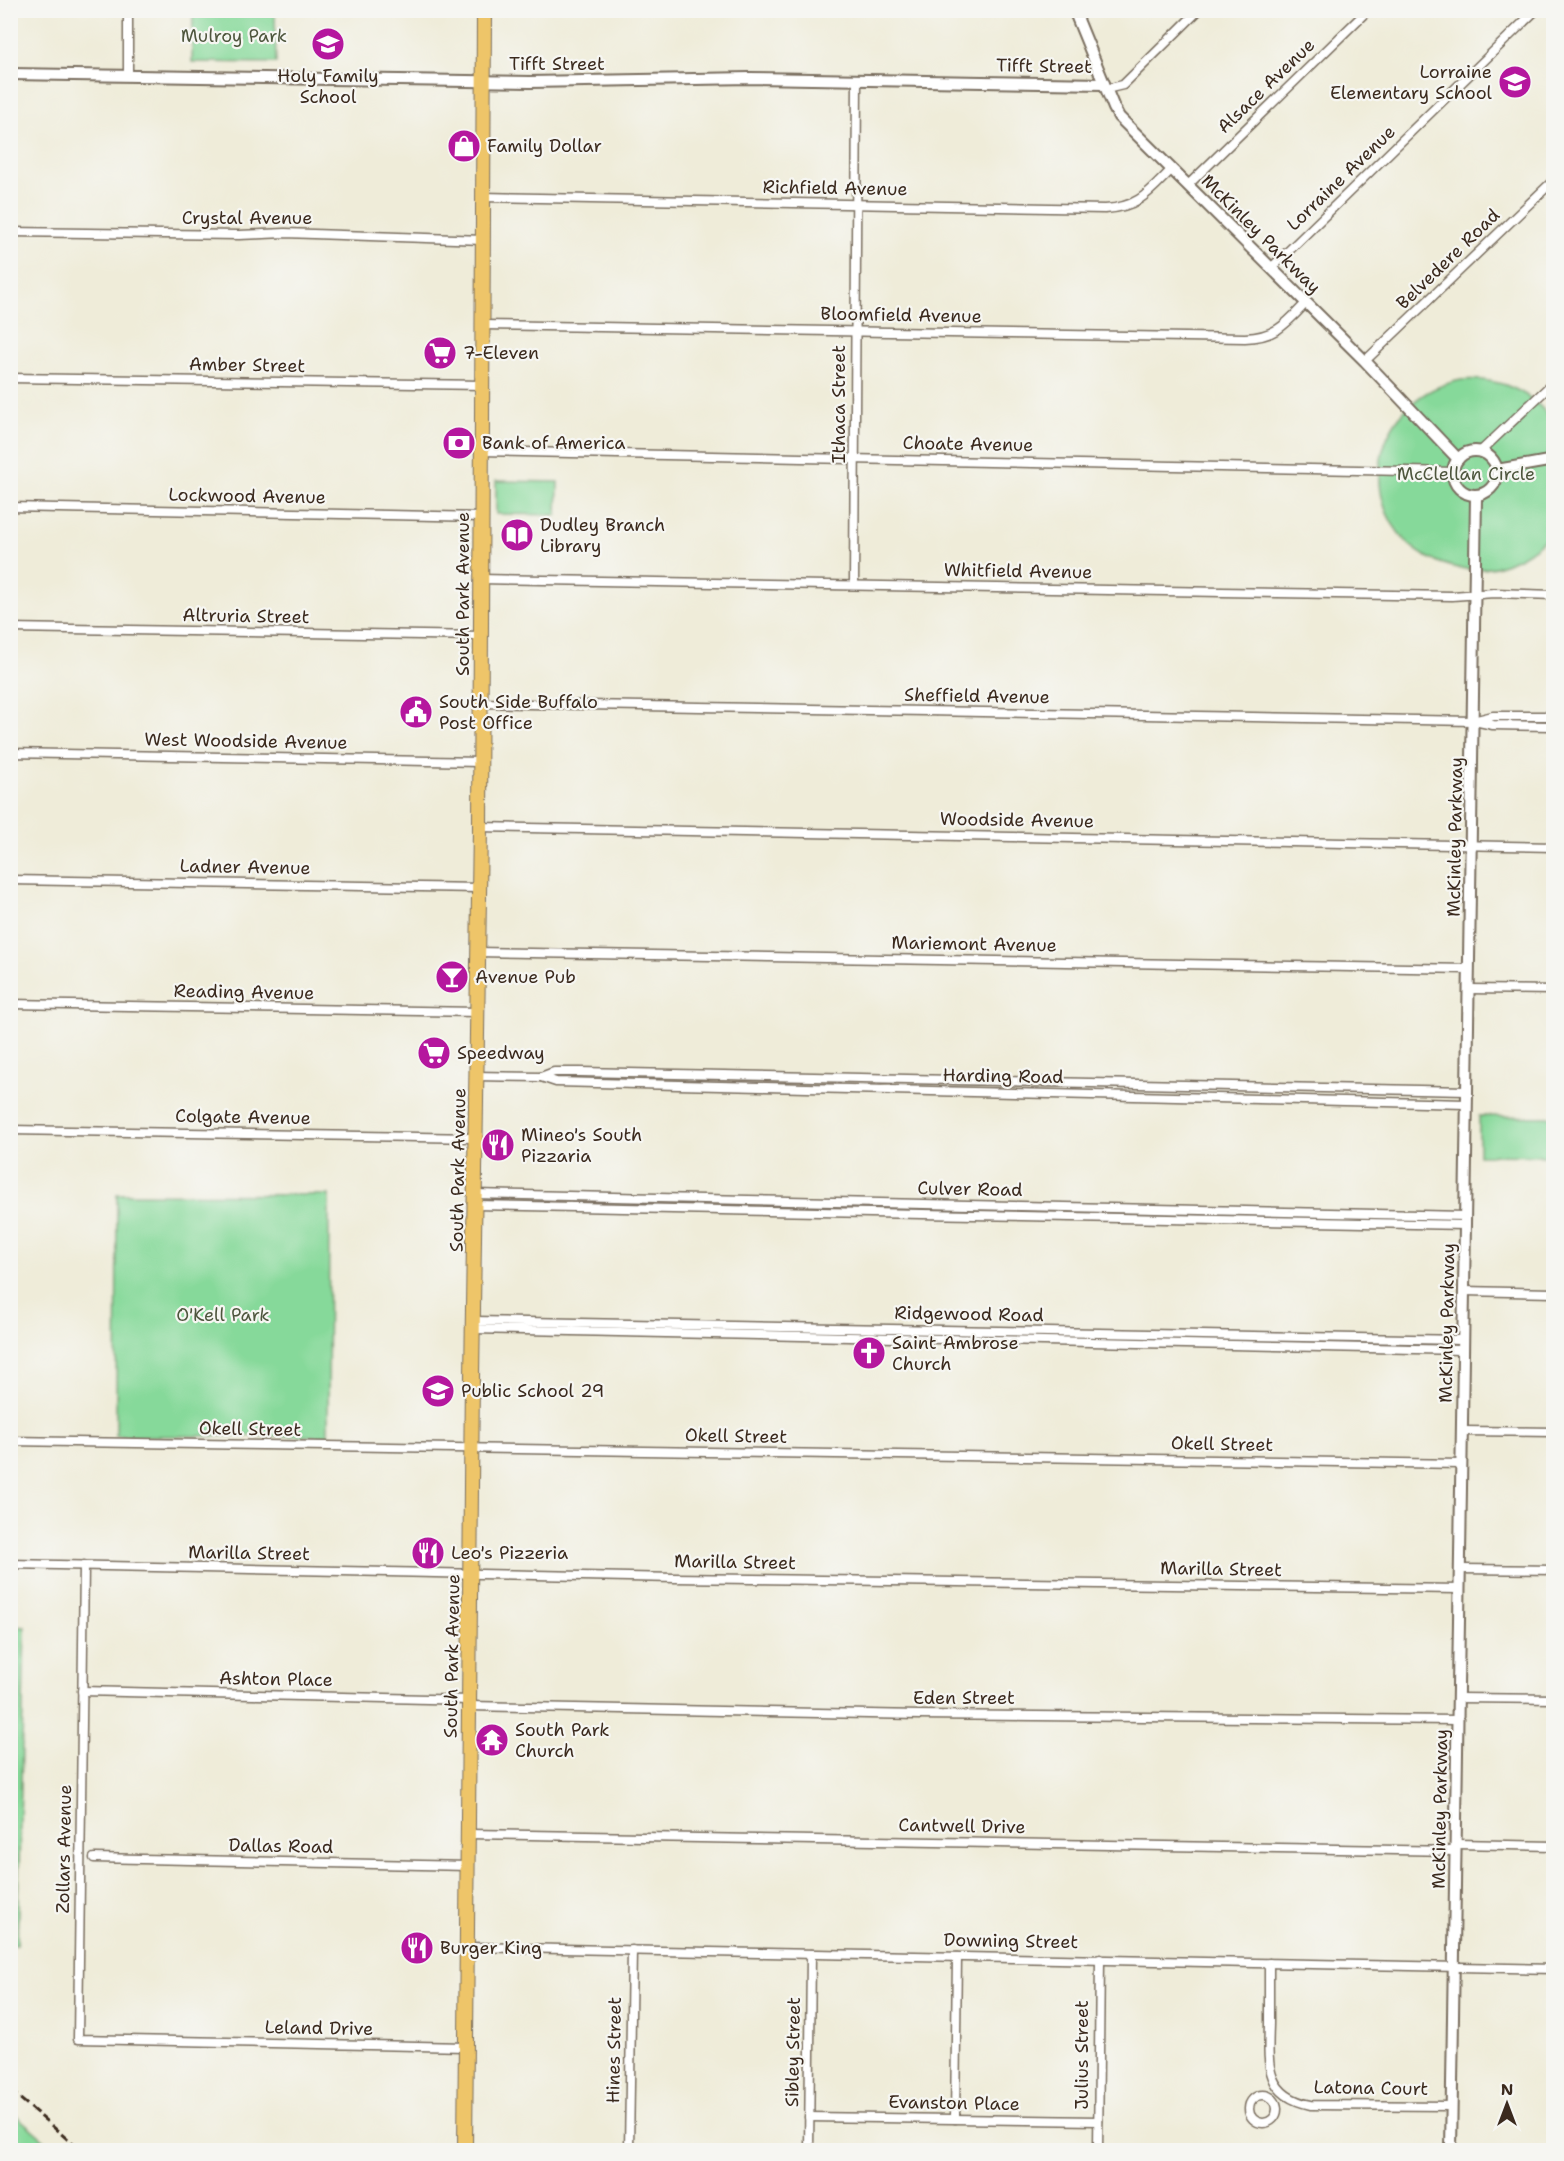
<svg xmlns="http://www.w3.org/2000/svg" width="1564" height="2161" viewBox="0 0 1564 2161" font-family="'Shantell Sans',sans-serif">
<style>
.green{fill:#86d99a;stroke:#60825c;stroke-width:1.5}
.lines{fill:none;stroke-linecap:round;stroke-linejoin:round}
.minor-casing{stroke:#7a6e5f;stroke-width:11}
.tertiary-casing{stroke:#7a6e5f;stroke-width:14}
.primary-casing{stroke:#7a6e5f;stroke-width:16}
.minor{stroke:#fff;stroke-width:8}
.tertiary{stroke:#fff;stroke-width:10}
.primary{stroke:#eec569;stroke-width:14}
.rail{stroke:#3b2a1e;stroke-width:3;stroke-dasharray:9 4.5;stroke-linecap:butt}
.labels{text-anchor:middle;stroke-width:4.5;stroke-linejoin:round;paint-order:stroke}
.park-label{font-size:18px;fill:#4e563d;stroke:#f6f6f2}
.street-label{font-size:18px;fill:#3b2a1e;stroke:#f6f6f2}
.poi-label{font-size:18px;fill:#3b2a1e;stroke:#f6f6f2;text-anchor:start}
</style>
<rect width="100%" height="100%" fill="#f6f6f2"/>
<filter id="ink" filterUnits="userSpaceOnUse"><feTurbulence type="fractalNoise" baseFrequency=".0167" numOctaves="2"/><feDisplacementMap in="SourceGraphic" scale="12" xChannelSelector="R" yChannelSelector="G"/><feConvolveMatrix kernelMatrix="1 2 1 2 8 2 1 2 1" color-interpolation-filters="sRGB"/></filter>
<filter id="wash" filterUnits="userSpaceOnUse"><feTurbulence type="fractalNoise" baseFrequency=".008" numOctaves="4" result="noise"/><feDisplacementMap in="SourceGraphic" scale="24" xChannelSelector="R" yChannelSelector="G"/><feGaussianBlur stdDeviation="1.35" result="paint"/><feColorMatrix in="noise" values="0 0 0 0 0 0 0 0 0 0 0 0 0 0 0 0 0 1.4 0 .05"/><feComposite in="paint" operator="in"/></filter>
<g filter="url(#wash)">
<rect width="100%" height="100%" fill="#efecd9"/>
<g class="green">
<path d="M193,11H275L276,63L192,62Z"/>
<path d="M1461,380C1499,377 1532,391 1553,422C1553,448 1553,473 1553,499C1553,507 1556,519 1553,527C1550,539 1527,554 1516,559C1499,568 1478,571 1459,568C1352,549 1354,401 1461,380Z"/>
<path d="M496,481L558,482L557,515L496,514Z"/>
<path d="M1479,1116L1553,1117V1156L1479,1155Z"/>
<path d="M117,1194L329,1195L328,1436H116Z"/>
<path d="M11,1626L25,1627L17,1945H10Z"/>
<path d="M10,2111H11L56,2150H11Z"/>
</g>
</g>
<g filter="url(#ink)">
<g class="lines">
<g class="minor-casing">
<g id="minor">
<path d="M128,75V10"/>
<path d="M1106,89L1123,85L1199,10"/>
<path d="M1188,185L1368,10"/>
<path d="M483,197L1105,209C1139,207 1149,192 1172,169"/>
<path d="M10,232L239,235L285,233L483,240"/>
<path d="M1271,268L1536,10"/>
<path d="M483,325L1245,338C1276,337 1286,324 1306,303"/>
<path d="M1365,361L1554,180"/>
<path d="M10,378L483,385"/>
<path d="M482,451L1453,472"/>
<path d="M1481,451L1554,382"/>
<path d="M10,507L482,517"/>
<path d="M481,579L1452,596L1494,593L1554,595"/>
<path d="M854,585L857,79"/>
<path d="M10,628L481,636"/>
<path d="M480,703L1474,721L1493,725L1554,726"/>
<path d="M1477,720L1493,716H1554"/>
<path d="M10,753L480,762"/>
<path d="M480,827L1554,847"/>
<path d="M10,880L479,888"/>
<path d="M478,952L1469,969"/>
<path d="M1469,989L1554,990"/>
<path d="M10,1004L477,1012"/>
<path d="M476,1076L541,1077L554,1072H580L1467,1091"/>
<path d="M541,1077L556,1082L1466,1104"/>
<path d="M10,1130L476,1138"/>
<path d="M475,1194L1465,1216"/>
<path d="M475,1205L1465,1225"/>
<path d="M1464,1291L1554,1293"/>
<path d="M474,1321L1463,1340"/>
<path d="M474,1329L1462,1350"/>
<path d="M1461,1431L1554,1432"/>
<path d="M10,1441L1461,1464"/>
<path d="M10,1564L675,1578L1459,1589"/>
<path d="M84,1565L78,2039L466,2047"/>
<path d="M1460,1569L1554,1570"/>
<path d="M82,1691L470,1700"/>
<path d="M1458,1698L1554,1699"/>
<path d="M470,1706L919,1715L1458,1720"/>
<path d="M468,1834L1456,1851"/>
<path d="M1456,1844L1554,1846"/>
<path d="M94,1858L468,1866"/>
<path d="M467,1947L1554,1969"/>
<path d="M1269,1963C1269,1983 1269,2004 1269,2024C1268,2062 1264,2096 1311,2105L1451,2106"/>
<circle cx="1263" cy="2109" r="14"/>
<path d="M809,2117L1098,2121"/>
<path d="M955,2119L957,1957"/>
<path d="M629,2150L632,1950"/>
<path d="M809,2150L811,1954"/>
<path d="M1098,2150L1100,1959"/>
</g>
</g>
<g class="tertiary-casing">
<g id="tertiary">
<path d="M1074,10L1114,108L1119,117L1365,361L1458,459"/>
<path d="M10,74L530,82L750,78L1104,84"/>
<circle cx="1475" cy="473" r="22"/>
<path d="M1497,470L1554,460"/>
<path d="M1451,2150L1476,496"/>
</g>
</g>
<g class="primary-casing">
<path id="primary" d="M465,2150L472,1377L480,827L484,10"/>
</g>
<use href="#minor" class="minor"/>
<use href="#tertiary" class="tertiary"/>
<use href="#primary" class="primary"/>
<path class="rail" d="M10,2090L80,2150"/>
</g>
</g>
<defs>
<g id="school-disc" transform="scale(1.725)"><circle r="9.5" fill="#b5179e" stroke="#f6f6f2"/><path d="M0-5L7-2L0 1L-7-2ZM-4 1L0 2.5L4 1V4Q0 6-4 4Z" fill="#fff"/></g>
<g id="shop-disc" transform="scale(1.725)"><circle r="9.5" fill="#b5179e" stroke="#f6f6f2"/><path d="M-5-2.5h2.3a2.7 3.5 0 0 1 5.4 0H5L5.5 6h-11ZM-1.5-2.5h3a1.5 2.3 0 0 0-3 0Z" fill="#fff"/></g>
<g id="supermarket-disc" transform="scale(1.725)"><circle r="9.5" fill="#b5179e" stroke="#f6f6f2"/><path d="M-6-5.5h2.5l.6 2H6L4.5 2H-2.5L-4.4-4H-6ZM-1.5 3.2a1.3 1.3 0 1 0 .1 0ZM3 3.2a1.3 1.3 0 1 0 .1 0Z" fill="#fff"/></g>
<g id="bank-disc" transform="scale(1.725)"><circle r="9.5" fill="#b5179e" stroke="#f6f6f2"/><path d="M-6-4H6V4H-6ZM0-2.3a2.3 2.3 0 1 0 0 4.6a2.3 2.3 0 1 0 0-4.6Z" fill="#fff"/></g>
<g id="library-disc" transform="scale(1.725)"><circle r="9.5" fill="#b5179e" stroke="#f6f6f2"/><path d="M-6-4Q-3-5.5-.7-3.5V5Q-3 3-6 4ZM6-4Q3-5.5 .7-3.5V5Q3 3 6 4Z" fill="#fff"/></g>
<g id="civic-disc" transform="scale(1.725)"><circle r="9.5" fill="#b5179e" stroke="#f6f6f2"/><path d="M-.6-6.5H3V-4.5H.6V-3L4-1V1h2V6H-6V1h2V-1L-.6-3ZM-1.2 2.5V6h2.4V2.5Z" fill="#fff"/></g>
<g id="bar-disc" transform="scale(1.725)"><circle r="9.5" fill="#b5179e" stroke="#f6f6f2"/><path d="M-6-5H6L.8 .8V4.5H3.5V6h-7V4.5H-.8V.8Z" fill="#fff"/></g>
<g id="restaurant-disc" transform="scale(1.725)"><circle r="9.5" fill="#b5179e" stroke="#f6f6f2"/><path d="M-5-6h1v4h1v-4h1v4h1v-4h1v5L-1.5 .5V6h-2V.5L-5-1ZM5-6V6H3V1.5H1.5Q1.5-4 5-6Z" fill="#fff"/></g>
<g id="church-disc" transform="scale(1.725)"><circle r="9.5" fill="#b5179e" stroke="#f6f6f2"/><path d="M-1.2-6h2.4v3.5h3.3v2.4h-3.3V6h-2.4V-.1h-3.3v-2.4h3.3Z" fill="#fff"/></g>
<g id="temple-disc" transform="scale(1.725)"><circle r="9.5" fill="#b5179e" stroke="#f6f6f2"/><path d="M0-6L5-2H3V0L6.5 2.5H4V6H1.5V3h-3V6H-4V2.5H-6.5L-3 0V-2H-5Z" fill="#fff"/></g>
</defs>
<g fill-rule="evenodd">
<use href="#school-disc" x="328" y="44"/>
<use href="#school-disc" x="1515" y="82"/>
<use href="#shop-disc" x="464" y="146"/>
<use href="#supermarket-disc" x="440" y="353"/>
<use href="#bank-disc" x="459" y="443"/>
<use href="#library-disc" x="517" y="535"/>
<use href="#civic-disc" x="416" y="712"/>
<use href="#bar-disc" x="452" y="977"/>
<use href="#supermarket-disc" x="434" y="1053"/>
<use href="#restaurant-disc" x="498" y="1145"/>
<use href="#church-disc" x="869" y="1353"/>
<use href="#school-disc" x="438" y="1391"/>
<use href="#restaurant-disc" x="428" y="1553"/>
<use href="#temple-disc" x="492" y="1740"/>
<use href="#restaurant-disc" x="417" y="1948"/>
</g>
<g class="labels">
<g class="park-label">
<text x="234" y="42">Mulroy Park</text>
<text x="1466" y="480">McClellan Circle</text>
<text x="223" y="1321">O'Kell Park</text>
</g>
<g class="street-label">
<text x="557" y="70">Tifft Street</text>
<text transform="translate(1044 66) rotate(1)" y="6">Tifft Street</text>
<text transform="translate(1266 86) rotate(-44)" y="6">Alsace Avenue</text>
<text transform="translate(1341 178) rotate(-44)" y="6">Lorraine Avenue</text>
<text transform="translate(835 188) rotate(1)" y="6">Richfield Avenue</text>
<text x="247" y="224">Crystal Avenue</text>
<text transform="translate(1261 234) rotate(45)" y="6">McKinley Parkway</text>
<text transform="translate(1448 259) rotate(-44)" y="6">Belvedere Road</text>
<text transform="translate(901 315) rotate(1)" y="6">Bloomfield Avenue</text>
<text transform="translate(247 365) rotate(1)" y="6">Amber Street</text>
<text transform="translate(839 404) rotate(-90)" y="6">Ithaca Street</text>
<text transform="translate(968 444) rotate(1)" y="6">Choate Avenue</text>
<text transform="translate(247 496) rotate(1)" y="6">Lockwood Avenue</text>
<text transform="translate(1018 571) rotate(1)" y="6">Whitfield Avenue</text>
<text transform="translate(463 594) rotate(-90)" y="6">South Park Avenue</text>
<text transform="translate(246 616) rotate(1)" y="6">Altruria Street</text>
<text transform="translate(977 696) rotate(1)" y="6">Sheffield Avenue</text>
<text transform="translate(246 741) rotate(1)" y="6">West Woodside Avenue</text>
<text transform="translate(1017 820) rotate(1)" y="6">Woodside Avenue</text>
<text transform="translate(1455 837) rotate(-89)" y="6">McKinley Parkway</text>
<text transform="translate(245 867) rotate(1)" y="6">Ladner Avenue</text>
<text transform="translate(974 944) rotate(1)" y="6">Mariemont Avenue</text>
<text transform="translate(244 992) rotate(1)" y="6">Reading Avenue</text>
<text transform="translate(1003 1076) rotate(1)" y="6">Harding Road</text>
<text transform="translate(243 1117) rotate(1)" y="6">Colgate Avenue</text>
<text transform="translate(458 1170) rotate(-89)" y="6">South Park Avenue</text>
<text transform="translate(970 1189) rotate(1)" y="6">Culver Road</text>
<text transform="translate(969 1314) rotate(1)" y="6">Ridgewood Road</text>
<text transform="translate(1447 1323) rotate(-89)" y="6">McKinley Parkway</text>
<text transform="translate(250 1429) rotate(1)" y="6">Okell Street</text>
<text transform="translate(736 1436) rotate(1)" y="6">Okell Street</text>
<text transform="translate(1222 1444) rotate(1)" y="6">Okell Street</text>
<text transform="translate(249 1553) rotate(1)" y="6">Marilla Street</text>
<text transform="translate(735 1562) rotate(1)" y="6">Marilla Street</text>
<text transform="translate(1221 1569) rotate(1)" y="6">Marilla Street</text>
<text transform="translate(452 1656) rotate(-89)" y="6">South Park Avenue</text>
<text transform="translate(276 1679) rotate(1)" y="6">Ashton Place</text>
<text x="964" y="1704">Eden Street</text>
<text transform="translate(1440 1809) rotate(-89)" y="6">McKinley Parkway</text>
<text transform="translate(962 1826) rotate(1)" y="6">Cantwell Drive</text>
<text transform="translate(281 1846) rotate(1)" y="6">Dallas Road</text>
<text transform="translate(64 1849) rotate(-89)" y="6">Zollars Avenue</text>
<text transform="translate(1011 1941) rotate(1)" y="6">Downing Street</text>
<text transform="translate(319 2028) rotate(1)" y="6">Leland Drive</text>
<text transform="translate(614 2050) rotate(-89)" y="6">Hines Street</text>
<text transform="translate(793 2052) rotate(-89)" y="6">Sibley Street</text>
<text transform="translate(1082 2055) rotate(-90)" y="6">Julius Street</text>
<text transform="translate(1371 2088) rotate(1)" y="6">Latona Court</text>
<text transform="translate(954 2103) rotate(1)" y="6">Evanston Place</text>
</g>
<g class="poi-label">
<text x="1492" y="78" text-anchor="end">Lorraine<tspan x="1492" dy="21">Elementary School</tspan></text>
<text x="328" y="82" text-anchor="middle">Holy Family<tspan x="328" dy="21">School</tspan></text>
<text x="487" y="152">Family Dollar</text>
<text x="463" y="359">7-Eleven</text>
<text x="482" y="449">Bank of America</text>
<text x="540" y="531">Dudley Branch<tspan x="540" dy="21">Library</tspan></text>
<text x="439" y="708">South Side Buffalo<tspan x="439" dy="21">Post Office</tspan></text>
<text x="475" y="983">Avenue Pub</text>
<text x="457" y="1059">Speedway</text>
<text x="521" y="1141">Mineo's South<tspan x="521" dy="21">Pizzaria</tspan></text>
<text x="892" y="1349">Saint Ambrose<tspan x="892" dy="21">Church</tspan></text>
<text x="461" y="1397">Public School 29</text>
<text x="451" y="1559">Leo's Pizzeria</text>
<text x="515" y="1736">South Park<tspan x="515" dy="21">Church</tspan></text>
<text x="440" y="1954">Burger King</text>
</g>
</g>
<rect width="1564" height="2161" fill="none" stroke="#f6f6f2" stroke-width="36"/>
<g transform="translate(1507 2104)" stroke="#f6f6f2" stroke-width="4.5" paint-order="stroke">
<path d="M0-4.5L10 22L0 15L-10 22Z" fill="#3b2a1e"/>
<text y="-9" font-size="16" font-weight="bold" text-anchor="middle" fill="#3b2a1e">N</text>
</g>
</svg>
